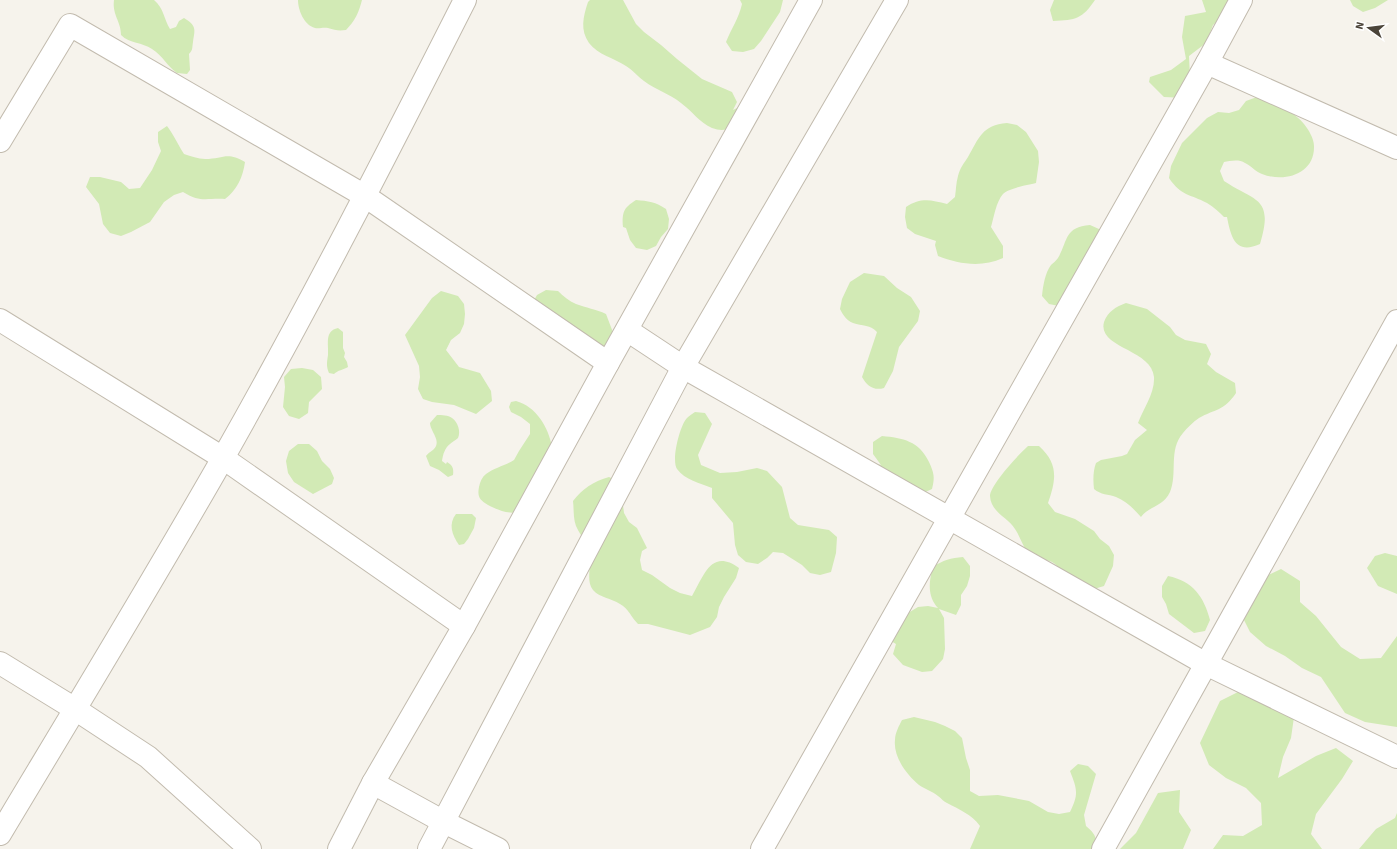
<svg xmlns="http://www.w3.org/2000/svg" width="1397" height="849" viewBox="0 0 1397 849" font-family="'Source Sans 3',sans-serif">
<style>
.green{fill:#d2eab5}
.lines{fill:none;stroke-linecap:round;stroke-linejoin:round}
.street-casing{stroke:#c2bbae;stroke-width:24}
.street{stroke:#fff;stroke-width:22}
</style>
<rect width="100%" height="100%" fill="#f6f3ec"/>
<g class="green">
<path d="M114,0H154C164,8 164,20 170,29L176,27L179,21L184,18C197,26 195,29 193,42C192,48 193,50 189,54L190,70L187,74L177,73C167,66 163,56 152,49C142,42 130,44 121,35C121,21 112,15 114,0Z"/>
<path d="M298,0H362C359,12 355,21 346,30C338,31 335,30 328,28C323,27 319,29 315,28C304,25 298,10 298,0Z"/>
<path d="M590,0H623L636,24L644,32L661,45L677,59L702,79L732,92L737,102L733,110L739,107L733,128C725,130 720,131 712,128C700,123 692,111 681,103C670,94 656,90 644,81C638,77 633,70 626,66C614,58 598,55 589,43C580,30 583,17 588,2Z"/>
<path d="M740,0H783L780,12L761,41L754,49L743,52L732,51L726,42C731,29 739,18 742,4Z"/>
<path d="M1054,0H1095C1082,19 1076,20 1053,21L1050,10Z"/>
<path d="M1202,0H1231L1228,12L1213,25L1206,43L1189,56L1190,77L1185,98L1164,97L1149,82L1150,77L1171,70L1186,59L1182,37L1185,16L1206,12Z"/>
<path d="M1350,0H1388L1375,8L1363,12L1353,6Z"/>
<path d="M1257,97C1273,100 1293,111 1304,124C1309,130 1314,139 1314,146C1315,174 1285,183 1262,174C1256,172 1250,165 1245,163C1239,159 1230,161 1224,162L1220,171L1224,181C1256,202 1274,197 1260,244C1236,255 1231,238 1227,217H1224C1219,212 1214,207 1207,203C1190,194 1181,196 1169,178L1171,166L1182,143L1207,118L1218,112L1229,113L1239,110L1246,101Z"/>
<path d="M1007,123L1017,125L1026,132L1038,151L1039,162L1036,183C1028,185 1009,188 1003,194C996,202 994,217 991,227L1003,246V258C981,268 959,264 938,256L935,245L936,241L915,234L907,228L905,217L906,207C921,197 931,200 947,204L955,197C956,190 956,183 958,176C960,168 964,163 968,157C979,138 982,125 1007,123Z"/>
<path d="M167,126C174,135 178,145 184,154C191,156 198,159 205,159C223,159 227,151 245,162C243,177 237,190 225,199C205,198 201,203 183,192L174,195L164,202L150,222L131,232L121,236L110,233L103,224L99,204L86,187L90,177H100L121,182L129,189L140,188L152,170L161,151L158,142V132Z"/>
<path d="M636,200C648,201 656,202 666,209L669,219L668,229L661,237L656,246L647,250L636,248L630,240L626,228L623,227C622,213 623,208 636,200Z"/>
<path d="M1090,225L1099,229L1101,240L1059,306L1049,304L1042,296C1043,286 1045,273 1051,265C1053,263 1056,261 1058,258C1068,241 1064,227 1090,225Z"/>
<path d="M864,273L884,276L897,288L911,297L920,311L918,321L899,347L893,371L884,388C874,391 867,386 862,377L877,332C871,325 862,326 853,323C847,321 843,315 840,309L842,299L850,282Z"/>
<path d="M546,290L558,291C563,296 569,301 576,304C586,308 596,309 606,314L614,335L608,345L600,350L532,304L537,295Z"/>
<path d="M441,291L458,296L464,304L465,314L464,324L460,333L451,340L446,350L459,367L480,373L491,391L492,401L476,414L454,405L432,402L423,399L418,389L420,377L419,366L405,335L432,298Z"/>
<path d="M1126,303L1147,309L1170,327L1176,335L1185,340L1206,344L1211,354L1207,364L1216,372L1235,383L1236,393C1224,411 1215,409 1199,418C1193,422 1187,428 1183,433C1168,450 1178,473 1170,492C1163,507 1149,506 1141,517C1134,509 1126,501 1116,497C1108,494 1101,495 1094,489C1093,480 1093,471 1096,463L1101,460L1122,456L1127,454L1135,440L1147,430L1138,423C1143,409 1155,393 1154,377C1152,349 1097,348 1104,322C1108,311 1116,307 1126,303Z"/>
<path d="M338,328L343,332V348L345,353L344,357L347,362L348,367C343,370 338,370 334,374L329,373C326,366 327,362 328,355C329,344 324,331 338,328Z"/>
<path d="M302,368L313,370L321,377L322,389L309,402L308,413L299,419L289,416L283,407L285,387L284,377L291,369Z"/>
<path d="M516,401C536,406 549,428 552,447L517,513C505,513 498,510 488,505C480,500 477,497 479,487C480,482 482,477 486,474C494,468 506,465 514,460L519,451L530,434V424L521,417L511,412L509,407L511,402Z"/>
<path d="M695,412L705,413L712,424L698,455L701,465L720,473L737,472L757,468L767,471L782,487L790,518L798,525L829,530L837,537L836,553L831,572L820,575L810,573L802,565L783,553L773,552L767,558L758,564L746,562L738,555L735,545L733,523L712,498V488C700,483 685,480 677,469C671,460 680,425 687,418C689,416 692,414 695,412Z"/>
<path d="M437,415C442,415 448,415 452,418C458,422 461,432 458,438C456,440 452,442 450,444C445,448 443,454 442,461L446,464L447,462C452,465 454,468 453,475L448,477L439,470L430,466L426,456C429,452 431,452 434,449C442,441 430,431 430,423Z"/>
<path d="M882,436C903,438 919,441 929,462C934,473 935,477 932,489L921,494L886,473L878,464L881,465L873,454V442Z"/>
<path d="M298,444H309L317,451L322,461L330,469L334,478L332,484L313,494L294,482L288,473L286,461L289,451Z"/>
<path d="M1028,446H1039C1059,464 1056,480 1048,503L1055,512L1075,519L1094,531L1100,539L1109,546L1114,555L1113,566L1104,586L1094,589C1087,586 1071,581 1066,577C1060,573 1060,566 1052,562C1046,559 1037,559 1031,555C1023,549 1021,538 1015,529C1008,517 991,513 990,496C990,485 1019,454 1028,446Z"/>
<path d="M609,477L620,482L624,513L629,522L637,528L647,548L642,551L640,560L642,570L652,575L670,588L680,593L692,596C704,576 711,548 739,568L736,578L724,597L719,607L717,617L710,627L690,635L648,624H638C631,617 629,609 620,604C611,598 600,598 593,590C586,582 591,566 590,556C589,544 581,537 576,526C573,518 574,509 573,501C582,489 594,481 609,477Z"/>
<path d="M456,514H472L476,518L474,528L468,539L464,544L459,545C452,535 448,524 456,514Z"/>
<path d="M1385,553L1397,556V594L1378,586L1367,568L1375,556Z"/>
<path d="M963,557L970,566V576L967,586L961,595V605L956,615L939,609L944,618L945,649L943,659L932,671L922,672L903,665L893,654L896,644L891,641L908,613L918,607L928,606L938,608C927,596 929,581 933,567C943,560 951,558 963,557Z"/>
<path d="M1281,569L1300,581V602L1316,616L1341,647L1360,659L1381,658L1397,636V727L1365,722L1345,713L1321,677L1302,668L1285,656L1266,646L1250,632L1241,614L1262,578Z"/>
<path d="M1168,576C1193,581 1204,597 1210,620L1205,631L1194,633L1169,614L1166,604L1162,597V586Z"/>
<path d="M1240,691L1294,717L1291,738L1283,757L1278,778L1316,756L1336,748L1353,761L1342,779L1316,814L1311,834L1322,849H1213L1223,835L1243,836L1262,825L1261,803L1246,788L1226,778L1209,765L1200,743L1220,701Z"/>
<path d="M914,717L935,722L945,726L955,731L962,738L966,758L970,770V791L979,796L998,795L1029,801L1048,812L1059,814L1070,812C1079,794 1077,789 1070,771L1078,764L1088,766L1096,774L1084,815L1086,826C1094,833 1098,837 1095,849H970L980,826C971,814 960,810 947,803C944,802 941,798 938,796C932,791 925,789 919,785C907,775 893,757 895,740C895,733 899,726 902,720Z"/>
<path d="M1180,790L1179,812L1191,830L1183,849H1120L1136,833L1158,793Z"/>
<path d="M1397,813V849H1359L1376,829L1395,818Z"/>
</g>
<g class="lines">
<g class="street-casing">
<g id="street">
<path d="M1207,63L1397,148"/>
<path d="M0,141L70,25L365,196L608,363"/>
<path d="M0,320L223,458L464,626"/>
<path d="M627,330L683,367L1206,664L1397,757"/>
<path d="M0,663L75,709L148,757L250,849"/>
<path d="M0,834C75,709 151,584 223,458C308,308 387,154 465,0"/>
<path d="M339,849L373,783"/>
<path d="M429,849L683,367L897,0"/>
<path d="M498,849L444,822L373,783L464,626L608,363L811,0"/>
<path d="M762,849L1207,63L1241,0"/>
<path d="M1103,849L1397,321"/>
</g>
</g>
<use href="#street" class="street"/>
</g>
<g transform="translate(1369 28) rotate(284)" stroke="#ffffff" stroke-width="3" paint-order="stroke">
<path d="M0-3L7 15L0 10L-7 15Z" fill="#4b4439"/>
<text y="-6" font-size="11" font-weight="bold" text-anchor="middle" fill="#4b4439">N</text>
</g>
</svg>
